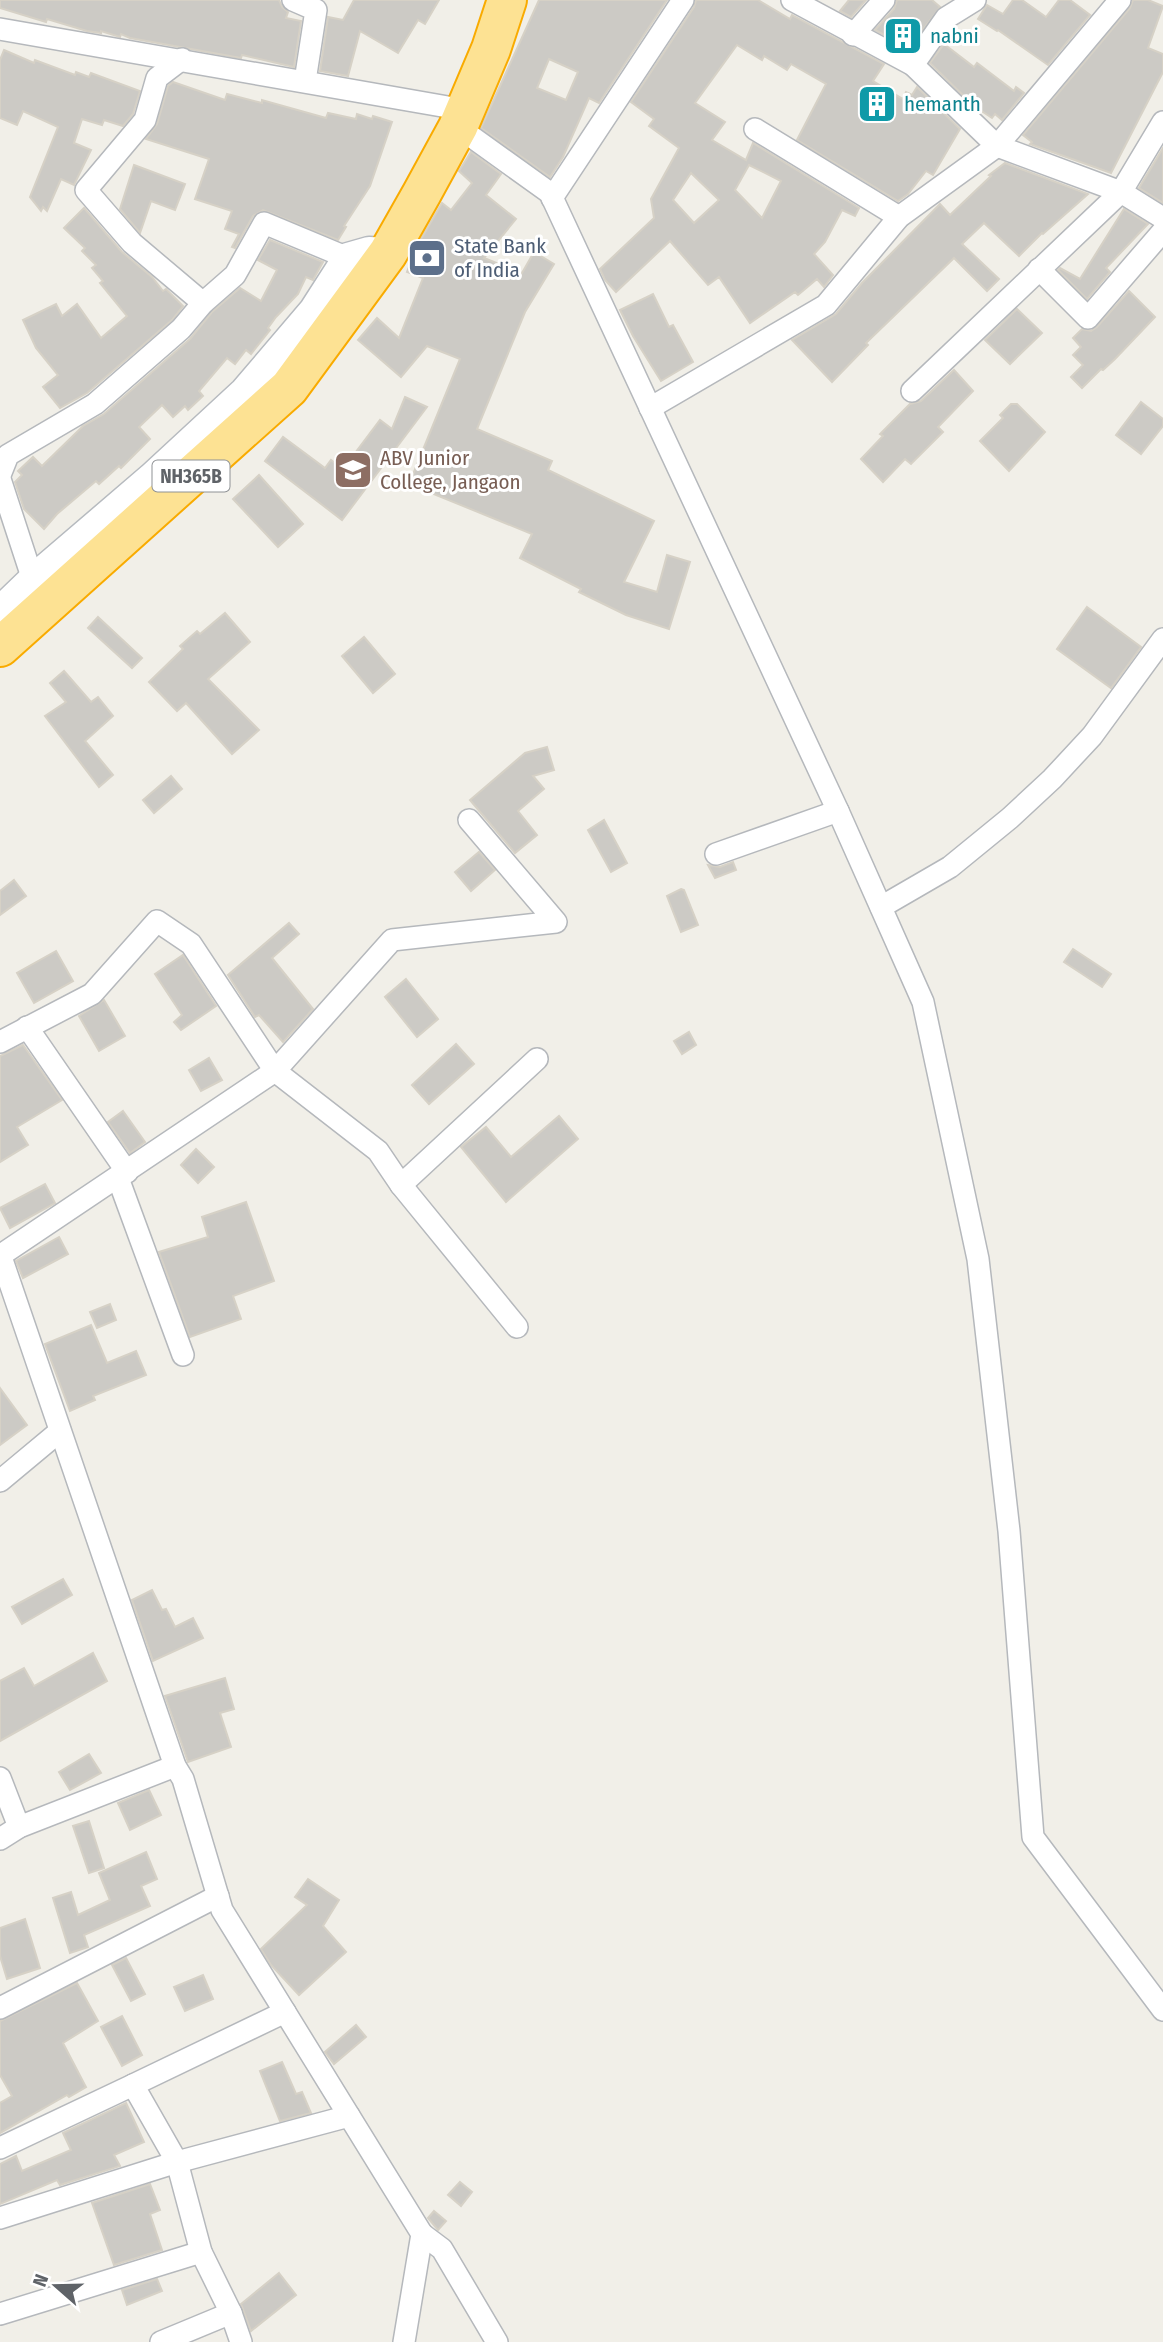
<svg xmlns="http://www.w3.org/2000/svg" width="1163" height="2342" viewBox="0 0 1163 2342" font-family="'Fira Sans Condensed',sans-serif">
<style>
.building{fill:#cccac5;stroke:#d6d1c6;stroke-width:2;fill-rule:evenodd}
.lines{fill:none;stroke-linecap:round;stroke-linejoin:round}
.street-casing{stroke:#b5b8bc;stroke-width:24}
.secondary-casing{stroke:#b6babf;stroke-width:33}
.highway-casing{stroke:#f9ab00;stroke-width:42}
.street{stroke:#fff;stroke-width:21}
.secondary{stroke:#fff;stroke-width:30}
.highway{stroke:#fde293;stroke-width:38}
.labels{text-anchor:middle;stroke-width:6;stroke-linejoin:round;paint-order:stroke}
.shield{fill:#fff;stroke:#8f9295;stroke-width:2}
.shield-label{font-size:19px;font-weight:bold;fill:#5f6368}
.culture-label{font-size:21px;fill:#0d838f;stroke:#fff;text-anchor:start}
.service-label{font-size:21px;fill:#4e5e75;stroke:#fff;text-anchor:start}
.education-label{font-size:21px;fill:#785e54;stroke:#fff;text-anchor:start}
</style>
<rect width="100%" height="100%" fill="#f1efe8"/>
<g class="building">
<path d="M0,0H279L282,7L288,12L286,18L301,21L294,67L242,55L241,58L130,38L121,34L120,37L101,31V33L87,31L47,19L46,22L0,8Z"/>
<path d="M354,0H439L425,24L418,20L398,53L360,31L348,76L320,71L328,17L343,20Z"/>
<path d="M539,0H667L599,103L589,98L563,157L550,177L481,128ZM549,59L578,72L566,100L537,88Z"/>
<path d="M696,0H758L790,19L792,15L884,64L873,81L903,99L906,92L912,95L917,87L960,129L933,175L926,171L908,194L898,201L797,140L826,84L791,64L787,70L764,56L762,60L737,45L695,103L725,122L712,140L746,160L753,143L859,208L855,216L842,210L825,242L814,254L833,275L824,287L817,279L798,295L795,292L750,323L719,277L708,285L670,241L616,292L605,280L600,269L654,218L651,199L679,148L649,126L654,119L631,102L694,7ZM749,165L781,181L762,218L735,190ZM691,173L719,200L694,223L673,200Z"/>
<path d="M849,0H866L851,17L840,11Z"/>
<path d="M897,0H932L940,7L909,48L875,30L894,9Z"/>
<path d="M1013,0H1022L1046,17L1059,0H1070L1090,15L1048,65L998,30L997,31L978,19L987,5L1003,14Z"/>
<path d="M1133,0H1148L1163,6L1148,48L1163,54V72L1111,173L1030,144L1032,142L1023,135L1130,8Z"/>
<path d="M944,44L974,67L977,63L1014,91L1016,87L1024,93L1002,120L995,114L992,118L974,106L930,63Z"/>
<path d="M4,50L34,63L35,60L75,75L76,72L89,77L91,73L140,91L133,114L123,126L104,120L102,125L82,119L74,143L91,150L74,185L61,179L47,211L43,207L41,211L30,197L58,127L23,111L17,125L0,118V60Z"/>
<path d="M173,82L225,100L227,94L262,103V100L326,118L328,113L356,119L357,114L372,119L373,116L392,122L370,186L344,226L346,227L338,240L263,210L253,216L235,248L232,247L239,234L225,229L232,211L195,199L209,159L146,139L157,124L168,86Z"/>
<path d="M1163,148V203L1139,188Z"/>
<path d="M471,152L501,174L486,195L516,219L484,258L522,273L534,252L554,264L525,312L477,429L552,461L548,470L654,521L624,582L657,592L667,555L690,562L669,629L626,615L579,592L581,589L520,558L532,534L409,484L460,359L427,346L401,377L358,340L377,318L399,338L423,278L407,272L417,246L442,203L451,210L472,183L459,171Z"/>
<path d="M1005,163L1088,194L1043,234L1042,233L1019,256L984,223L962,244L999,279L987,291L954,258L866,343L868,345L832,382L792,340L836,314L862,283L940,204L950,215L991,176L989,175Z"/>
<path d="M134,165L185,184L175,210L151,201L140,233L120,209Z"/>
<path d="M84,208L122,252L152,277L163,291L166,289L183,306L172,320L87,393L60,408L43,387L58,375L36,348L23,320L56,304L62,316L77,304L101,338L127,316L100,283L103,281L92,268L96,265L82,251L85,248L64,228Z"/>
<path d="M1124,209L1148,224L1106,268L1110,272L1087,299L1058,270L1060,268L1080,279Z"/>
<path d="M270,240L323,262L313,280L306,277L298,294L276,317L268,328L270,330L251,354L246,350L235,364L227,358L199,391L203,396L188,410L185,406L173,417L162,405L139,427L150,439L121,468L119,466L99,484L96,481L57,514L44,529L24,509L15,482L22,475L18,471L33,457L42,466L83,426L104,414L190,339L212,312L240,288L261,301L277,270L258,260Z"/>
<path d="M1129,291L1155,317L1115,359L1103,370L1101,369L1082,388L1071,377L1083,365L1073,355L1081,347L1073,338L1082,329L1091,331L1097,327Z"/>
<path d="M653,294L669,327L673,325L693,362L661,381L633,336L620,310Z"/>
<path d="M1017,309L1042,333L1010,364L985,340Z"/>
<path d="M954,370L973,391L938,427L943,432L911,464L905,459L883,482L861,459L883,436L880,434L910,404L921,401Z"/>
<path d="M405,397L427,407L342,520L265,461L283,437L325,468L331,460L343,469L380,420L392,429Z"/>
<path d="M1141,402L1163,419V426L1141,454L1116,435Z"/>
<path d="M1011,404H1017L1045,432L1009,471L980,441L1003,418L1000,415Z"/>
<path d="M259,475L303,524L278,547L233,499Z"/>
<path d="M1087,607L1141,647L1111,688L1057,649Z"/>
<path d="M225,613L250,642L208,679L259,730L232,754L186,703L177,711L149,682L183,649L180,646L197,631L200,634Z"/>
<path d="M98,617L142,658L132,668L88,628Z"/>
<path d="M364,637L395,674L373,693L342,656Z"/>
<path d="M64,671L91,702L98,697L113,716L85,741L113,775L99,787L45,716L66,702L50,683Z"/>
<path d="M547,747L554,770L533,776L544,789L518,811L537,835L515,853L470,800L525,753Z"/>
<path d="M171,776L182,789L154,813L143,800Z"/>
<path d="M604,820L627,863L611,872L588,830Z"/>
<path d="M479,852L495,870L471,891L455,872Z"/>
<path d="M733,862L736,870L715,878L708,865L720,867Z"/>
<path d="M14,880L26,896L0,915V891Z"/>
<path d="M681,889L684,890L698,925L681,932L667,896Z"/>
<path d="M289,923L299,934L272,958L313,1009L283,1042L259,1015L255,1017L228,975Z"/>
<path d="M1073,949L1111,974L1102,987L1064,962Z"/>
<path d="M56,951L73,981L34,1003L17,973Z"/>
<path d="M183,955L216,1006L181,1030L174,1022L182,1015L155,974Z"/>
<path d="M406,979L438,1019L417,1037L385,997Z"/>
<path d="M104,1000L125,1036L99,1051L79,1016Z"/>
<path d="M689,1032L696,1045L682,1054L674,1041Z"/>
<path d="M456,1044L474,1064L429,1104L412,1085Z"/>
<path d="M23,1045L62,1100L17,1127L28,1145L0,1162V1056Z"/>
<path d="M209,1058L222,1080L201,1091L189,1070Z"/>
<path d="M123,1111L145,1142L130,1153L108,1122Z"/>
<path d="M559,1116L578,1139L506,1202L461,1147L486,1127L511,1157Z"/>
<path d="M196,1149L214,1167L198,1183L181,1165Z"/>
<path d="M45,1184L55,1203L10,1228L0,1208Z"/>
<path d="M246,1202L274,1281L233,1296L241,1319L190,1337L159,1252L208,1237L202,1217Z"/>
<path d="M59,1237L68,1254L23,1278L16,1261Z"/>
<path d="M110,1304L116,1320L97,1328L90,1312Z"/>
<path d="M91,1325L107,1363L136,1351L146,1375L93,1396L95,1400L70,1411L45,1344Z"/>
<path d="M0,1388L27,1425L0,1445Z"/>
<path d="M63,1579L72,1595L22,1624L12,1607Z"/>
<path d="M152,1590L162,1610L166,1609L175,1627L193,1618L203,1638L153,1661L132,1600Z"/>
<path d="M93,1653L107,1681L0,1741V1681L24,1668L34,1686Z"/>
<path d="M225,1678L234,1709L220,1713L231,1747L188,1762L165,1696Z"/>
<path d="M89,1754L101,1773L70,1790L59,1772Z"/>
<path d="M149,1790L161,1815L130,1830L118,1803Z"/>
<path d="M89,1821L104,1868L89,1873L73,1826Z"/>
<path d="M146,1852L157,1879L141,1886L150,1906L84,1935L88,1947L70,1953L53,1898L71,1892L78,1915L110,1900L99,1873Z"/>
<path d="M308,1879L339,1900L323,1926L346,1952L299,1995L271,1965L261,1949L307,1905L295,1897Z"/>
<path d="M25,1919L40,1968L7,1979L0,1956V1928Z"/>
<path d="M126,1958L145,1994L131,2001L112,1965Z"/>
<path d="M203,1975L213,1999L185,2011L174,1987Z"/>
<path d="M77,1983L98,2021L63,2043L86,2087L69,2097L67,2095L0,2133V2103L12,2096L0,2075V2021Z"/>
<path d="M122,2016L142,2055L122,2066L101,2027Z"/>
<path d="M356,2025L366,2037L334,2064L325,2052Z"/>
<path d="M282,2062L296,2094L302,2092L311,2113L280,2121L260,2071Z"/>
<path d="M126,2103L144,2142L114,2155L120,2166L60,2185L57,2180L0,2204V2164L16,2156L22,2171L71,2150L63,2133Z"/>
<path d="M460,2182L472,2192L461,2206L448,2195Z"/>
<path d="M150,2184L160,2210L150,2214L162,2250L114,2265L92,2203Z"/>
<path d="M434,2211L446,2221L438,2230L428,2218Z"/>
<path d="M279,2273L296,2295L251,2331L241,2304Z"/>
<path d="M157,2279L162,2291L127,2305L122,2290Z"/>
</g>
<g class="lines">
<g class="street-casing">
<g id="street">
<path d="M293,0L316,10L305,81"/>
<path d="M792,0L913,65L997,146L1121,192L1163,218"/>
<path d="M0,29L465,110"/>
<path d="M853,35L884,0"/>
<path d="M182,59L157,78L145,120L86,190L132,243L203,303"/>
<path d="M913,65L946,18L975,0"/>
<path d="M458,127L550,193L838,811L923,1002L978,1259L1009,1531L1033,1837L1163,2010"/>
<path d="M755,129L899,217"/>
<path d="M552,198L683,0"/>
<path d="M1039,269L1088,318L1163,231"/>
<path d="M912,391L1121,192L1163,122"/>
<path d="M650,408L826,305L899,217L997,146L1120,0"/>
<path d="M0,475L8,455L95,404L181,329L203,303L235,275L264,223L348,258"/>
<path d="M0,479L33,580"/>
<path d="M716,854L838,811"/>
<path d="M881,907L950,867L1010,818L1052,779L1092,736L1163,639"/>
<path d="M27,1027L127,1172"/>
<path d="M0,1042L92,994L157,921L191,944L275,1071L392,940L556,922L469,820"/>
<path d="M118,1178L183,1355"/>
<path d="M401,1185L537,1059"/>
<path d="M0,1254L175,1766L183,1779L222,1910L422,2234L404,2342"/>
<path d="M1,1255L275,1071L378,1151L401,1185L517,1327"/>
<path d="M0,1481L60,1431"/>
<path d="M0,1778L19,1827"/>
<path d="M0,1839L19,1827L175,1766"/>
<path d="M0,2008L218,1896"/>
<path d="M133,2085L285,2012"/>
<path d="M0,2148L133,2085L177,2162L201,2252L231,2313"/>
<path d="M0,2218L177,2162L349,2116"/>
<path d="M422,2234L442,2249L497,2342"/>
<path d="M0,2314L201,2252"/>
<path d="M161,2342L231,2313L241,2342"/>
</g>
</g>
<g class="secondary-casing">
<path id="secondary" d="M0,612L33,580L152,478L245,392L314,311L348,258L369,252L388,253"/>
</g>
<g class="highway-casing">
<path id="highway" d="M0,647L289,388L388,253L422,193L458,127L491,49L507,0"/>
</g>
<use href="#street" class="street"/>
<use href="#secondary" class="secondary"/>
<use href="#highway" class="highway"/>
</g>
<defs>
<g id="building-square" transform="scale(2.0125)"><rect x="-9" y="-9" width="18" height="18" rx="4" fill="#0f9aa8" stroke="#fff"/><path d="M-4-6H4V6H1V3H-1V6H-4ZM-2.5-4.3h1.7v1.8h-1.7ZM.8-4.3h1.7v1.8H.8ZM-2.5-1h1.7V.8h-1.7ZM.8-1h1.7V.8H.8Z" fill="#fff"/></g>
<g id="bank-square" transform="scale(2.0125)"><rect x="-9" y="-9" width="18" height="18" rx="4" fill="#5c6f8a" stroke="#fff"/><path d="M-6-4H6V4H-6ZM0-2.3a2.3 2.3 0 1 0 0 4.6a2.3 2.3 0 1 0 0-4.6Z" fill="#fff"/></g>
<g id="university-square" transform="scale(2.0125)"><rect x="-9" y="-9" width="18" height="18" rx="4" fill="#8d6e63" stroke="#fff"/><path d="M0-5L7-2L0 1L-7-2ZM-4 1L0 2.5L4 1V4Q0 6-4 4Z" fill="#fff"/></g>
</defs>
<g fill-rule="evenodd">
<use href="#building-square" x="903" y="36"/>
<use href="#building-square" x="877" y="104"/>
<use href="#bank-square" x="427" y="258"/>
<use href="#university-square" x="353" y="470"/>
</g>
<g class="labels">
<rect class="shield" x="152.5" y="460.5" width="77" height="31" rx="5"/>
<g class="shield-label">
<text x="191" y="483">NH365B</text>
</g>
<g class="culture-label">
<text x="930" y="43">nabni</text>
<text x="904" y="111">hemanth</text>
</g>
<g class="service-label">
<text x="454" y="253">State Bank<tspan x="454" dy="24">of India</tspan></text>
</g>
<g class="education-label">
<text x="380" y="465">ABV Junior<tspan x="380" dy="24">College, Jangaon</tspan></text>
</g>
</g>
<g transform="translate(56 2286) rotate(290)" stroke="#ffffff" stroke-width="5" paint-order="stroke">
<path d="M0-5L12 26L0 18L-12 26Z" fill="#5f6368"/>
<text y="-10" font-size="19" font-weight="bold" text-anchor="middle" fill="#5f6368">N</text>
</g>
</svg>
